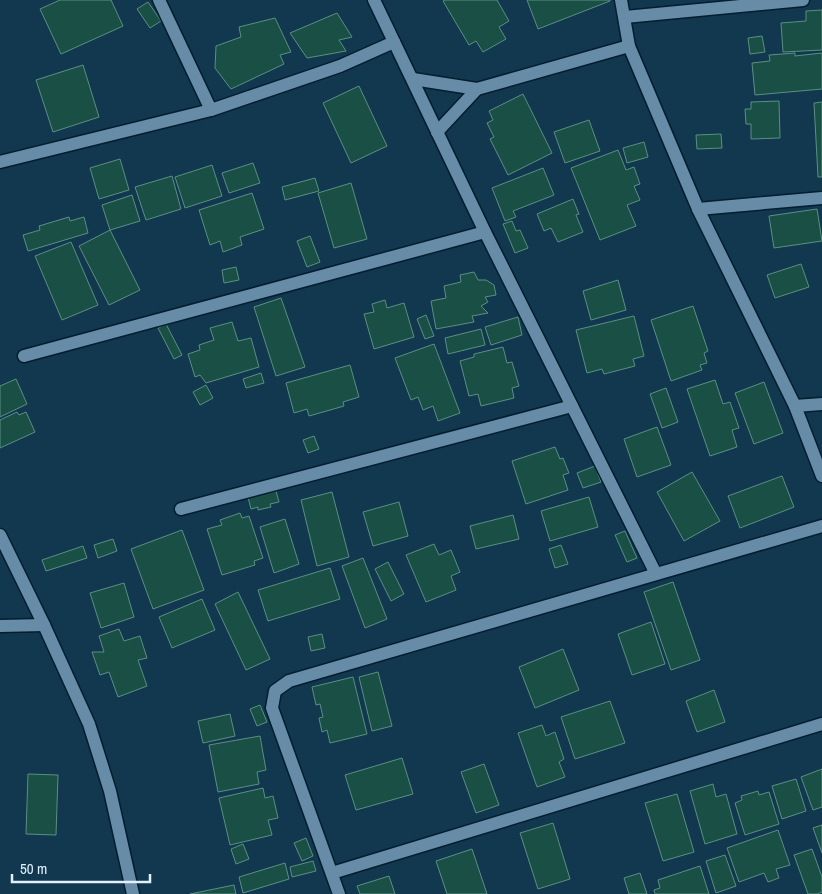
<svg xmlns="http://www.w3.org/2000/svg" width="822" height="894" viewBox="0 0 822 894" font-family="'Archivo Narrow',sans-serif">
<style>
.building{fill:#194f45;stroke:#5b8f84}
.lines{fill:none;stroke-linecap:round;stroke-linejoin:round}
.street-casing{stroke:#031e2f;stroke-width:15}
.street{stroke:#668ca7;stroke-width:12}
</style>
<rect width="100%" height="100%" fill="#12384f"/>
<g class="building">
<path d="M60,0H111L123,26L61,54L40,9Z"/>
<path d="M445,0H497L509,21L499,27L506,39L483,52L476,41L469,45L443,1Z"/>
<path d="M527,0H610V1L538,29Z"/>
<path d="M148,2L161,21L150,28L137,9Z"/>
<path d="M822,10V50L783,52L781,23L806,21V11Z"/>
<path d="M337,13L352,37L339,40L346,51L307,58L290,33Z"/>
<path d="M275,18L291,52L280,55L284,64L231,89L215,68L216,46L241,37L239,27Z"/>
<path d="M762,36L765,52L750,54L748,38Z"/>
<path d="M795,53V56L822,53V89L755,95L752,63L770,61L769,55Z"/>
<path d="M83,65L99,117L53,132L36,80Z"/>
<path d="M359,86L387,146L351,163L323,103Z"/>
<path d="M523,94L552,153L508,175L490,139L494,137L487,123L493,120L489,111Z"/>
<path d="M779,101L780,138L751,139V124H746L745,109H751V102Z"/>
<path d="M822,102V177H818L814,103Z"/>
<path d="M589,120L600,151L565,163L554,132Z"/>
<path d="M721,134L722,148L697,149L696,135Z"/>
<path d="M644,142L648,157L627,163L623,148Z"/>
<path d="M618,150L626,170L634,167L640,184L634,186L640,200L627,205L636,226L600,240L571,168Z"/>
<path d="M120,159L129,190L99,199L90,168Z"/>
<path d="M253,163L260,183L229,193L222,173Z"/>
<path d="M212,165L222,196L185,208L175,177Z"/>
<path d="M543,168L554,195L513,211L516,217L505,221L492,188Z"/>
<path d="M172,176L181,209L146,220L135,187Z"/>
<path d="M315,178L319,191L285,200L282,187Z"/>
<path d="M351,183L367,239L334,248L318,193Z"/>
<path d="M252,193L264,229L240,237L242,245L223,252L220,241L210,245L199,210Z"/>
<path d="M132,195L140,221L110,230L102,205Z"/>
<path d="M573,199L579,214L576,215L583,232L558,242L551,228L544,231L537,214Z"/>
<path d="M817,209L822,241L774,248L769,216Z"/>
<path d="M69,217L70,221L84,217L88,233L28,251L23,235L40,230L39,226Z"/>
<path d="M512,221L516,231L520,230L528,248L515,253L503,224Z"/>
<path d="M110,230L140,290L109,305L79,246Z"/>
<path d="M310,236L320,262L307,267L297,241Z"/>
<path d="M71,242L98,305L62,320L35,256Z"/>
<path d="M801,264L809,287L775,298L767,275Z"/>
<path d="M236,267L239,280L224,283L222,270Z"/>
<path d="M474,272L478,280H486L494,285L496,295L485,297L488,302L481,306L488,313L472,316L474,322L436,329L431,301L446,298L444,286L461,282L460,275Z"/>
<path d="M618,280L626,310L591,320L583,291Z"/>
<path d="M281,298L305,367L276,376L254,307Z"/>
<path d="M385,300L387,308L404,303L414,337L374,349L364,314L374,312L372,304Z"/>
<path d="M693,306L708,351L704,353L707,363L700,365L702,370L671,381L651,320Z"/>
<path d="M426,315L434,336L425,339L417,319Z"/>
<path d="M634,316L644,356L633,359L635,366L604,374L602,369L587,373L576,330Z"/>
<path d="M518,317L522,335L491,345L485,327Z"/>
<path d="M232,322L238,341L251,338L259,367L206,383L200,375L195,377L188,354L200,350L199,345L214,340L210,328Z"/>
<path d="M166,324L182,355L174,359L158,328Z"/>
<path d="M481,329L485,345L448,354L445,338Z"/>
<path d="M434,344L460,413L438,421L433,406L423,410L418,397L411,400L395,358Z"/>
<path d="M503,347L507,363L512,362L519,386L512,388L514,398L481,406L478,394L469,396L460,361L474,357V354Z"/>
<path d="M350,365L359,397L343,402L344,406L309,416L307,409L294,413L286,383Z"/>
<path d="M261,373L264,383L246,388L243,379Z"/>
<path d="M16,379L27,404L0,417V386Z"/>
<path d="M715,380L723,404L730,402L739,428L732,430L737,447L710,456L687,389Z"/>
<path d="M764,382L783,433L754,444L735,393Z"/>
<path d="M206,385L213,398L200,405L193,392Z"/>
<path d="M666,388L678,422L662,428L650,394Z"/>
<path d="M17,412L19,415L26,412L35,432L0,448V420Z"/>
<path d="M657,427L671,465L637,477L624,439Z"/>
<path d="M314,436L319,449L308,453L303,440Z"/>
<path d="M555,447L560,459L563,458L569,473L563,475L568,490L526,504L512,461Z"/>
<path d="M595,466L601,482L583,488L577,473Z"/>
<path d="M692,472L720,521L684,541L657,492Z"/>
<path d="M782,476L794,507L740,528L728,496Z"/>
<path d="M276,491L279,502L270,504L271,507L258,510V507L251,509L248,497Z"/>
<path d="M332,492L349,557L317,566L301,500Z"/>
<path d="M589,497L598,527L550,541L541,511Z"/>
<path d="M399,502L408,536L373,546L363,512Z"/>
<path d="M240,513L242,518L249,516L263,558L254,561L255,565L222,575L207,529L222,525L220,520Z"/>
<path d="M513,515L519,539L476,549L470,526Z"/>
<path d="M285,519L299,564L274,573L260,527Z"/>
<path d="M182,530L204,590L153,609L131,549Z"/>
<path d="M625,531L637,558L627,562L615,535Z"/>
<path d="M113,539L117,551L98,558L94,545Z"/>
<path d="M434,544L439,555L451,550L460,572L451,576L456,590L426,602L406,555Z"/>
<path d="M561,545L568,564L555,568L549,549Z"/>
<path d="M83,546L87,558L46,571L42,560Z"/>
<path d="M363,558L387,619L365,628L342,566Z"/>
<path d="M388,562L404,594L391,601L375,569Z"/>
<path d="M330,568L340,599L268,621L258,590Z"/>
<path d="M673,582L700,660L671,670L644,592Z"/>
<path d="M124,583L134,617L101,628L90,593Z"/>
<path d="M238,592L270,659L246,670L215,604Z"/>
<path d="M202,599L215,630L172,648L159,617Z"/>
<path d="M651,622L665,664L632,675L618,634Z"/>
<path d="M119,629L124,641L140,636L147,658L138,660L147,686L118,697L109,672L100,675L92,652H104L99,636Z"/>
<path d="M322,634L325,648L311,651L308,637Z"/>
<path d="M563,649L579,690L535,708L519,667Z"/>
<path d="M378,672L392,726L372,731L359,677Z"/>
<path d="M353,677L367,734L330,743L327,730L322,732L319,718L323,717L320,704L316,705L312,687Z"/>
<path d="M714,690L725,722L697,732L686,701Z"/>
<path d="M610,701L625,743L575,759L561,717Z"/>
<path d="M260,705L267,722L257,726L250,709Z"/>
<path d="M230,714L235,736L203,743L198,721Z"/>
<path d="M542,725L546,736L555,732L564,759L559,762L565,777L537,787L518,733Z"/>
<path d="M260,736L266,770L257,772L259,784L218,792L209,745Z"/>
<path d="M402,758L413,794L356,810L345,775Z"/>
<path d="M484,764L499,805L476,813L461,772Z"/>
<path d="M822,769V807L813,810L801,777Z"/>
<path d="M28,774L58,775L56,835L26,834Z"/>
<path d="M796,779L806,811L782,819L772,786Z"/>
<path d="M713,784L716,797L726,794L737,834L705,844L690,791Z"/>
<path d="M263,788L265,798L273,796L278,818L268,820L272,835L230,845L219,798Z"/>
<path d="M758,791L759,795L769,792L779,824L745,835L735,803L742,800L741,796Z"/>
<path d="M677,794L694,852L663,861L645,803Z"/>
<path d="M553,823L570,879L538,889L520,833Z"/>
<path d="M822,825V853L813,828Z"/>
<path d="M778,830L790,865L776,869L779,878L768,882L764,873L739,882L727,848Z"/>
<path d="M306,838L313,856L302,861L294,843Z"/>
<path d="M243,844L249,859L236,864L231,849Z"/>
<path d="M472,849L487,894H447L436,861Z"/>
<path d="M812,849L822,877V892L817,894H808L794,855Z"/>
<path d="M725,855L736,886L716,893L706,861Z"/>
<path d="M313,861L316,871L292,877L290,867Z"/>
<path d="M285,863L289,879L243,893L239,877Z"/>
<path d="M700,866L709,894H655L654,890L660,888L658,880Z"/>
<path d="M640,873L647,894H629L624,878Z"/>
<path d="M389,876L395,894H360L357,886Z"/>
<path d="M234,885L236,894H190Z"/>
</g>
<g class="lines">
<g class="street-casing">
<g id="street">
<path d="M159,0L211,110L340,66L394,42"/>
<path d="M374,0L485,232L656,574"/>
<path d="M621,0L629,46L698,209L795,406L822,476"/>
<path d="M625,17L803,0"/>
<path d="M413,79L477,89L629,46"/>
<path d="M437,132L477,89"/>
<path d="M0,162L211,110"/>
<path d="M698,209L822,198"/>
<path d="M24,356L485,232"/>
<path d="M795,406L822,404"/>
<path d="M181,509L572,406"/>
<path d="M0,535L44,625L89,724L110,791L133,894"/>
<path d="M0,626L44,625"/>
<path d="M332,873L822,724"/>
<path d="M339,894L272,708L275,691L289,681L822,526"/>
</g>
</g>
<use href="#street" class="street"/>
</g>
<path d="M12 874v8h138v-8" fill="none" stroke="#e0f0fc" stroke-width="2.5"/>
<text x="20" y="874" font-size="15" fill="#e0f0fc" stroke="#12384f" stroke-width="4" paint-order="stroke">50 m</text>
</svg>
